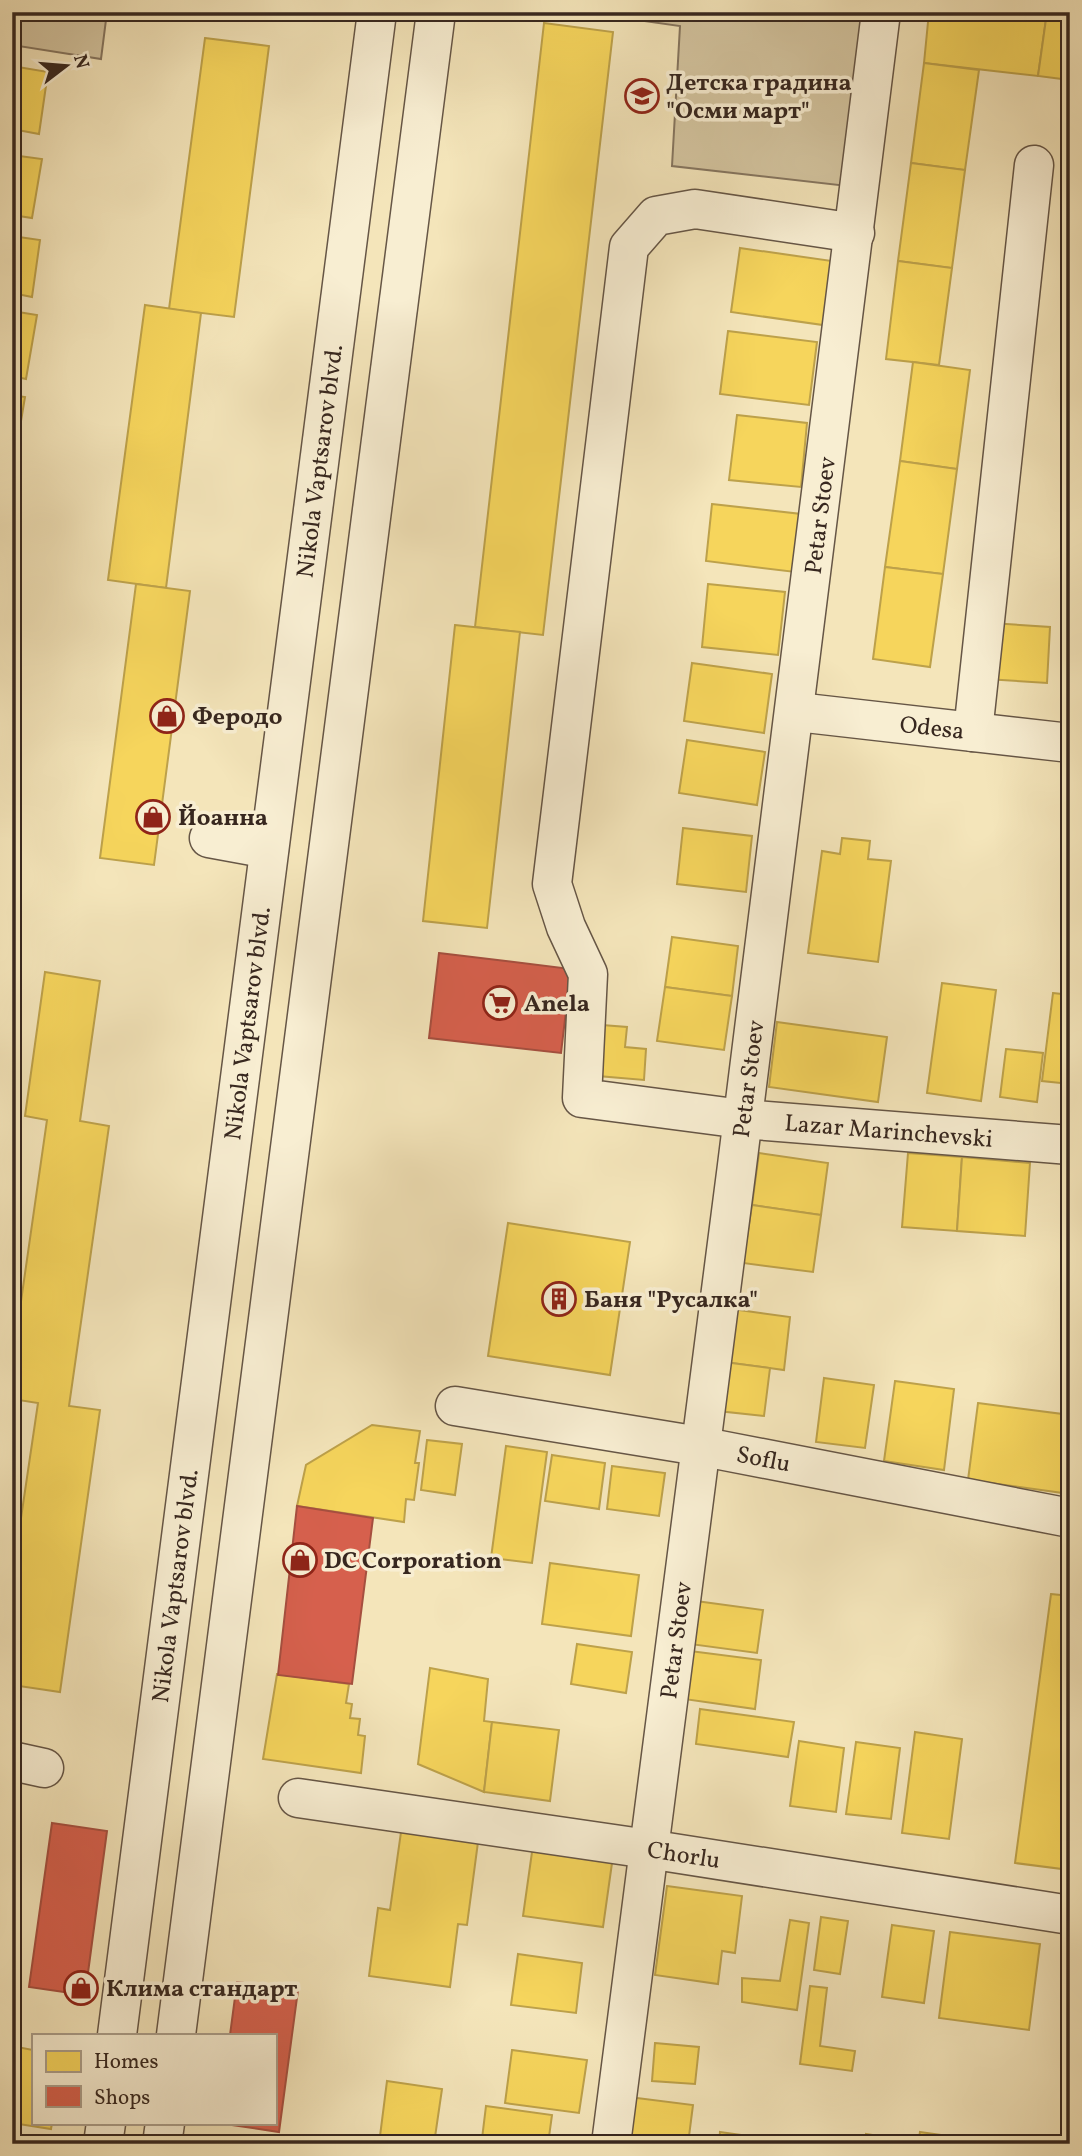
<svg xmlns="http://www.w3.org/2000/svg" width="1082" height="2156" viewBox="0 0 1082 2156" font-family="Vollkorn,serif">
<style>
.green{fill:#d4c5a0;stroke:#867660;stroke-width:2}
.homes{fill:#f6d55c;stroke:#bda14a;stroke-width:2}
.shops{fill:#d6604d;stroke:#a64f3f;stroke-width:2}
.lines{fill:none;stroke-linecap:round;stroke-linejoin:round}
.minor-casing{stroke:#665646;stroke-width:41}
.minor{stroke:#f8eed2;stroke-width:38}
.labels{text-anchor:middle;stroke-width:7;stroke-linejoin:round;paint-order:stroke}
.poi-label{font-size:24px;font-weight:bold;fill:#37271f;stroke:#f8eed2;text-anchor:start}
.street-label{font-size:24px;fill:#37271f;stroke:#f8eed2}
</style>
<rect width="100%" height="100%" fill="#f4e5ba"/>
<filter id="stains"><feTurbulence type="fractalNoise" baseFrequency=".00286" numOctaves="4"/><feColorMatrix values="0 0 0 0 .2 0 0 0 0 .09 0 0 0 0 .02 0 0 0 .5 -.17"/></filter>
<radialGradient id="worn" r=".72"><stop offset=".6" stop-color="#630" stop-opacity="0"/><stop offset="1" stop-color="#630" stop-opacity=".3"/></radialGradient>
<g class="green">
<path d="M12,12H107L101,59L12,45Z"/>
<path d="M581,12H867L847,186L672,166L680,26Z"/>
</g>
<g class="homes">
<path d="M929,12H1047L1038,76L924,63Z"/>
<path d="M1047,12H1070V80L1038,76Z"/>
<path d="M544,23L613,32L543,635L475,627Z"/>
<path d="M205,38L269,46L234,317L169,309Z"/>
<path d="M924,63L979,70L965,170L911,163Z"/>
<path d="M12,66L48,72L39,134L12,129Z"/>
<path d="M12,155L42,159L32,218L12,215Z"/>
<path d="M911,163L965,170L952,268L898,261Z"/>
<path d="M12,236L40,240L32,297L12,293Z"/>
<path d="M740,248L832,261L823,325L731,312Z"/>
<path d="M898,261L952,268L939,365L886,359Z"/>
<path d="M145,305L201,313L166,588L108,580Z"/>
<path d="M12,311L37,315L26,379L12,376Z"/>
<path d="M728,331L817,342L809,405L720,394Z"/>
<path d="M913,362L970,370L957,469L900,461Z"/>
<path d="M12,395L25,397L16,451L12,450Z"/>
<path d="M737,415L807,423L801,487L729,480Z"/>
<path d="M900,461L957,469L943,574L885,567Z"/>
<path d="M712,504L801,514L795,572L706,561Z"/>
<path d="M885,567L943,574L930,667L873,659Z"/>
<path d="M136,584L190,591L154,865L100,858Z"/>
<path d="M708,584L785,592L778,655L702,647Z"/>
<path d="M991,623L1050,627L1047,683L986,679Z"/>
<path d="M455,625L520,632L487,928L423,921Z"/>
<path d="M692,663L772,674L764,733L684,721Z"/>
<path d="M687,740L765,752L757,805L679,793Z"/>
<path d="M683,828L752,836L746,892L677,884Z"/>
<path d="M842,838L870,841L868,859L891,861L878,962L808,953L822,851L840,854Z"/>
<path d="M672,937L738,946L732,996L665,987Z"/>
<path d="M45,972L100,981L80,1121L109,1126L69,1406L100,1410L60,1692L12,1685V1579L38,1403L12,1399V1364L47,1120L25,1116Z"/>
<path d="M942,983L996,990L981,1101L927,1093Z"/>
<path d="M665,987L732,996L724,1050L657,1041Z"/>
<path d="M1053,993L1070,995V1084L1042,1081Z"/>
<path d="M777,1022L887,1037L878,1102L769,1087Z"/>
<path d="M602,1025L627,1027L625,1047L646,1049L644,1080L598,1076Z"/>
<path d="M1006,1049L1043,1053L1037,1102L1000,1097Z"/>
<path d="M759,1153L828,1163L821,1215L752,1205Z"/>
<path d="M908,1153L962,1157L957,1231L902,1227Z"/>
<path d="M962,1157L1030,1163L1025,1236L957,1231Z"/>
<path d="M752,1205L821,1215L813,1272L743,1263Z"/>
<path d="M508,1223L630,1242L610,1375L488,1356Z"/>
<path d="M732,1309L790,1317L784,1370L724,1362Z"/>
<path d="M724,1362L770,1368L764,1416L718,1411Z"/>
<path d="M824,1378L874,1385L865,1448L816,1442Z"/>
<path d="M895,1381L954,1389L944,1470L884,1461Z"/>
<path d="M978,1403L1070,1415V1494L968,1480Z"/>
<path d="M372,1425L420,1431L415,1463H419L414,1500L406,1499L404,1522L297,1506L306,1465Z"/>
<path d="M427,1440L462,1444L455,1495L421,1490Z"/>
<path d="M506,1446L547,1452L532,1563L491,1558Z"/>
<path d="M552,1455L605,1463L599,1509L545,1501Z"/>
<path d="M612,1466L665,1473L659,1516L607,1509Z"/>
<path d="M550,1563L639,1575L631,1636L542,1624Z"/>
<path d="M1051,1594L1070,1596V1870L1015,1863Z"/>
<path d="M696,1601L763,1610L757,1653L690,1644Z"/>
<path d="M577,1644L632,1652L626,1693L571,1684Z"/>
<path d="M690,1651L761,1660L755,1709L684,1699Z"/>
<path d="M430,1668L488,1679L484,1721L492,1722L484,1792L418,1764Z"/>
<path d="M277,1674L349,1684L346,1703L352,1704L350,1718L360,1719L358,1735L365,1736L361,1773L263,1759Z"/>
<path d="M700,1709L794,1722L788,1757L696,1744Z"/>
<path d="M492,1722L559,1730L550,1801L484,1792Z"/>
<path d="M915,1732L962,1739L949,1839L902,1833Z"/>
<path d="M799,1741L844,1748L836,1812L790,1806Z"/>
<path d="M856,1742L900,1748L891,1819L846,1814Z"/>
<path d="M401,1832L478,1842L467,1925L458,1924L450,1987L369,1976L378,1908L390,1910Z"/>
<path d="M533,1845L613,1856L603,1927L523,1916Z"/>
<path d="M667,1886L742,1896L735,1953L722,1951L718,1984L655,1975Z"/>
<path d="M821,1917L848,1921L840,1974L814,1970Z"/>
<path d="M790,1920L809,1923L797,2010L742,2002V1978L780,1981Z"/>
<path d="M892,1925L934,1931L924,2003L882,1997Z"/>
<path d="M950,1932L1040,1944L1029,2030L939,2018Z"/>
<path d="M518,1954L582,1963L576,2013L511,2005Z"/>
<path d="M810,1986L827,1988L820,2046L855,2051L852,2071L800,2064Z"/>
<path d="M655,2043L699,2047L695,2084L652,2081Z"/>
<path d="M12,2046L33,2050V2123H52L51,2129L12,2123Z"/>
<path d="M512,2050L587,2060L579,2113L505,2103Z"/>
<path d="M387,2081L442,2089L434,2144H379Z"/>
<path d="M629,2097L693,2105L688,2144H623Z"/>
<path d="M486,2106L552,2115L548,2144H518L482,2139Z"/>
<path d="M720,2132L769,2139L768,2144H719Z"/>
<path d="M920,2132L1004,2144H918Z"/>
<path d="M866,2134L900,2139L899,2144H865Z"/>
<path d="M795,2137L830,2140V2144H794Z"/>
</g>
<g class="shops">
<path d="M439,953L571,969L561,1053L429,1038Z"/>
<path d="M297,1506L373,1518L352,1684L278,1675Z"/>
<path d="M52,1823L107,1831L85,1995L29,1987Z"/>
<path d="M237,1982L298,1990L279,2132L218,2123H275V2035H230Z"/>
</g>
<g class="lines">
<g class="minor-casing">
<g id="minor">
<path id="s1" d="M855,233L695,209L656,216L629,247L552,884L566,927L588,974L582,1098L742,1119L1070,1145"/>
<path id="s2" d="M797,712L1070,743"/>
<path d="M973,732L1034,165"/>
<path d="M209,838L269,849"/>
<path id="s3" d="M455,1406L699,1446L1070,1518"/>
<path d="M12,1761L44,1768"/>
<path id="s4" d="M298,1798L648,1849L1070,1915"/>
<path id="s5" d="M117,2035L377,12"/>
<path d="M176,2035L436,12"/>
<path d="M103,2144L106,2123"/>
<path d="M162,2144L165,2123"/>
<path id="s6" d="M611,2144C701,1433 797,724 881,12"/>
</g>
</g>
<use href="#minor" class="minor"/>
</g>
<defs>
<g id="school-ring" transform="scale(1.75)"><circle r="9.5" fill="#f8eed2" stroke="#8f2418" stroke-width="1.5"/><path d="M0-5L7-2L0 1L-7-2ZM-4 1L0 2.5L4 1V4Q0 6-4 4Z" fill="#8f2418"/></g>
<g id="shop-ring" transform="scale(1.75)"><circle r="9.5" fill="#f8eed2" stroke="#8f2418" stroke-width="1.5"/><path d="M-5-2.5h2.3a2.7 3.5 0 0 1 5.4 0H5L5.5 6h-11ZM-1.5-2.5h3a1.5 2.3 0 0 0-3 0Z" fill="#8f2418"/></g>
<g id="supermarket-ring" transform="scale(1.75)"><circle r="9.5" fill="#f8eed2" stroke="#8f2418" stroke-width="1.5"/><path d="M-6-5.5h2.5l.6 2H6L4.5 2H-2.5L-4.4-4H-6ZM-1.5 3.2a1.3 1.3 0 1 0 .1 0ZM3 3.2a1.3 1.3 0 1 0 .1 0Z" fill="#8f2418"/></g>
<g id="building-ring" transform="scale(1.75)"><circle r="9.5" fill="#f8eed2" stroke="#8f2418" stroke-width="1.5"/><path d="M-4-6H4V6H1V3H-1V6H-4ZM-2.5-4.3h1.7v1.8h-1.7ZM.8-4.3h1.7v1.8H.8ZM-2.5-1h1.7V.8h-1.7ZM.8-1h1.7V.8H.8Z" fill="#8f2418"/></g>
</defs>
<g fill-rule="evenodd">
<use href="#school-ring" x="642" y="96"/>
<use href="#shop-ring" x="167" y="716"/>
<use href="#shop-ring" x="153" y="817"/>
<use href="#supermarket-ring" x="500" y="1003"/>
<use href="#building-ring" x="559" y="1299"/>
<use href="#shop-ring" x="300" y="1560"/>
<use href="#shop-ring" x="81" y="1988"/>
</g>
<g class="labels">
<g class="poi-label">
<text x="666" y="90">Детска градина<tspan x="666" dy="28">"Осми март"</tspan></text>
<text x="192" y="724">Феродо</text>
<text x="178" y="825">Йоанна</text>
<text x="524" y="1011">Anela</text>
<text x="584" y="1307">Баня "Русалка"</text>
<text x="324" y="1568">DC Corporation</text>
<text x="106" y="1996">Клима стандарт</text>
</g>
<g class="street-label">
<text dy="8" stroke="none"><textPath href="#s5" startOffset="1587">Nikola Vaptsarov blvd.</textPath></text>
<text dy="8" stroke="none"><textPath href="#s6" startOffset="1642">Petar Stoev</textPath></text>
<text dy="8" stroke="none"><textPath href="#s2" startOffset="136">Odesa</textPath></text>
<text dy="8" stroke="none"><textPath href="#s5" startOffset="1020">Nikola Vaptsarov blvd.</textPath></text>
<text dy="8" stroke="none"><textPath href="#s6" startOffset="1074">Petar Stoev</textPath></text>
<text dy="8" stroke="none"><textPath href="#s1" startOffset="1414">Lazar Marinchevski</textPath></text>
<text dy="8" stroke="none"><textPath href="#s3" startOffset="313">Soflu</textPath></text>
<text dy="8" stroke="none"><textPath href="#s5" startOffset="453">Nikola Vaptsarov blvd.</textPath></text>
<text dy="8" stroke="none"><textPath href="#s6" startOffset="508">Petar Stoev</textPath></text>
<text dy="8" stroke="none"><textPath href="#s4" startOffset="390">Chorlu</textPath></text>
</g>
</g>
<rect width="1082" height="2156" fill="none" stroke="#f4e5ba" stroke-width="42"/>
<rect x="14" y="14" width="1054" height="2128" fill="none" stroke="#37271f" stroke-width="3.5"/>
<rect x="21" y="21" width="1040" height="2114" fill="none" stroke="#37271f" stroke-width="2"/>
<rect x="32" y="2034" width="245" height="91" fill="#f8eed2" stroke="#ab9e8a" stroke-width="2"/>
<rect x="46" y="2051" width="35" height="21" fill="#f6d55c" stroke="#ab9e8a" stroke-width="2"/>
<text x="94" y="2068" font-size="21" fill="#37271f">Homes</text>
<rect x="46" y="2086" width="35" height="21" fill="#d6604d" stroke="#ab9e8a" stroke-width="2"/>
<text x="94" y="2104" font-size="21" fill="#37271f">Shops</text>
<g transform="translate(66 66) rotate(74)" stroke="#f8eed2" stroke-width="5" paint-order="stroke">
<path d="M0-5L12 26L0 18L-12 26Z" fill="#37271f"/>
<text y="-10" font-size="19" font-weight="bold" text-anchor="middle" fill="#37271f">N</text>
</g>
<rect width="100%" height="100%" filter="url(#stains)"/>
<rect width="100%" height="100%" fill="url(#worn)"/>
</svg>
